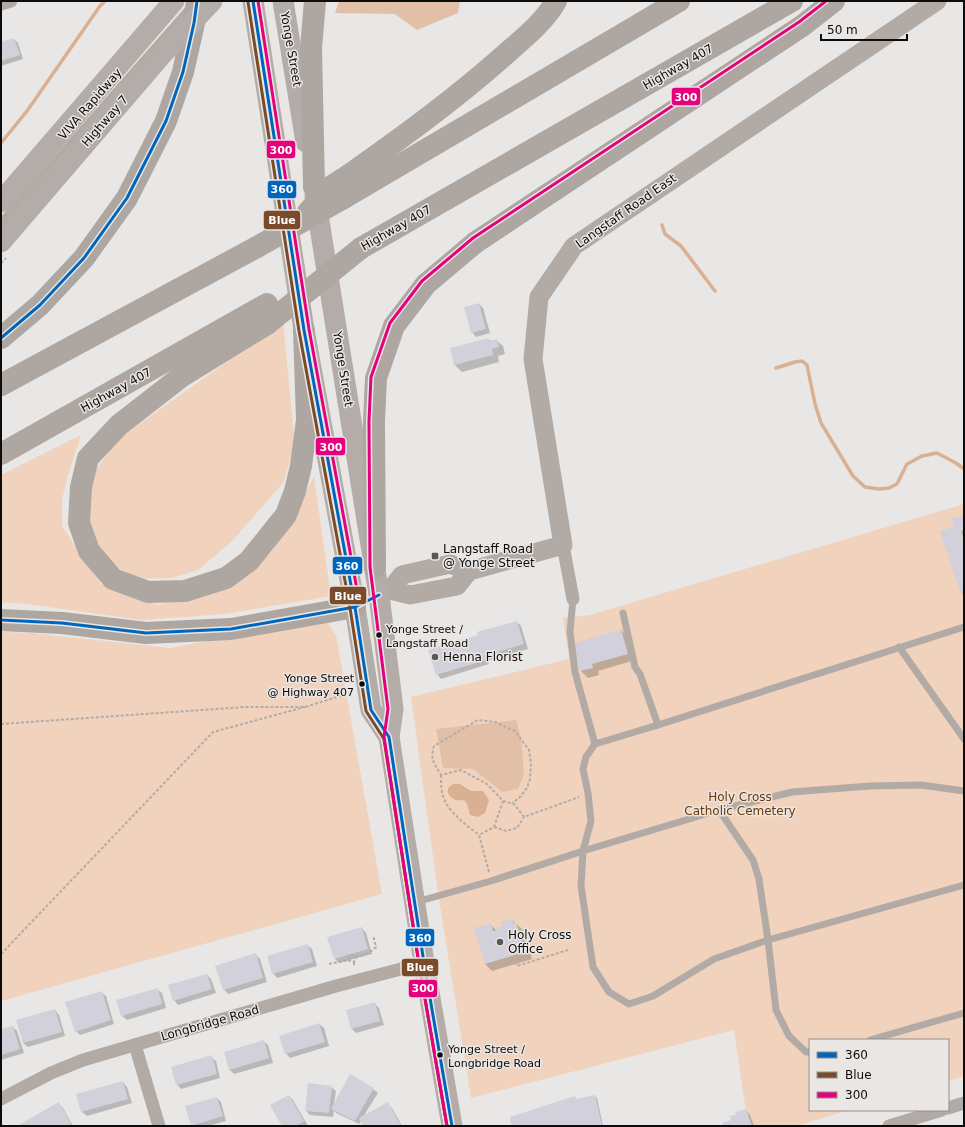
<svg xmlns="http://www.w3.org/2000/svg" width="965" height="1127" viewBox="0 0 965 1127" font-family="'DejaVu Sans',sans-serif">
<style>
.green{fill:#f1d2bc}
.forest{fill:#e2c0a8}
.water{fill:#dab092}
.shadow{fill:#0003}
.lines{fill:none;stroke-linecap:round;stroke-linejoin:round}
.stream{stroke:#dab092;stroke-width:3.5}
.building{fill:#d2d0db}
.path{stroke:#b2aca9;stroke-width:2;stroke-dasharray:3 2;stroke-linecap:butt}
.lane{stroke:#b2aba5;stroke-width:7}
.street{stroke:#b2aba5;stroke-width:13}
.secondary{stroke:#b2aaa4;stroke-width:19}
.primary{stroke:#b3aca8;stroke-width:21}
.highway{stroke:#aea6a0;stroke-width:22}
.primary-bridge{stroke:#b3aca8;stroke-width:21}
.highway-bridge{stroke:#aea6a0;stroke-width:22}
.bus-1-casing{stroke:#eae6e4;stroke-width:6}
.bus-2-casing{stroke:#eae6e4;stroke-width:6}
.bus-3-casing{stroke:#eae6e4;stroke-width:6}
.bus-1{stroke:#0065bd;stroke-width:3}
.bus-2{stroke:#7a4b2a;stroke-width:3}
.bus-3{stroke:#e5007d;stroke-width:3}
.poi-dot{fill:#5a5958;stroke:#eae6e4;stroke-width:1.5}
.bus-dot{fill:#0d0c0c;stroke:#eae6e4;stroke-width:1.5}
.labels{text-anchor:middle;stroke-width:3;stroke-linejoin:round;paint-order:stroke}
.bus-label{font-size:11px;fill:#0d0c0c;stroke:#eae6e4;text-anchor:start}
.street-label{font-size:12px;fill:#0d0c0c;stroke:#eae6e4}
.poi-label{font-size:12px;fill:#0d0c0c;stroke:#eae6e4;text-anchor:start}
.park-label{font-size:12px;fill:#6e3701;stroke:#eae6e4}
.line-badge{stroke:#eae6e4;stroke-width:1.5}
.badge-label{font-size:11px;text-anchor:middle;font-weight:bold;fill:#fff}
</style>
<rect width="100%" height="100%" fill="#e9e7e5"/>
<g class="green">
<path d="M283,322L295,445L283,483L233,540L198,570L172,578L137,579L105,560L88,524L89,482L114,442Z"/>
<path d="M81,435L68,475L62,500V526L101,584L157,605L221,591L271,553L314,477L331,596L225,614L142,620L26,604L1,602V475Z"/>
<path d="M964,504V1076L948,1081V1040H810V1110H850L796,1126H748L734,1030L471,1098L438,893L411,697L569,659L563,618L590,615Z"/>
<path d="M312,621L328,623L336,635L382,894L1,1001V632L32,633L170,648Z"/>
</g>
<g class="forest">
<path d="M339,1H462L460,2L458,13L417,30L395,14L335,13Z"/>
<path d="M516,720L521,737L524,774L518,789L502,792L473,769L443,768L436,729Z"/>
</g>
<path class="water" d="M453,784H460L471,791H483L489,800L485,813L478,817L470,815L467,804L464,800C456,801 452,800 448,793V788Z"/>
<g class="shadow">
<path d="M14,39L18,43L23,59L1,66V43Z"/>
<path d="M479,304L483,308L490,333L476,337L472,332Z"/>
<path d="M488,339L491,341L496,340L503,346L505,354L498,356L499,362L462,372L455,365L451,349Z"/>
<path d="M964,516V595L961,591L955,527Z"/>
<path d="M517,622L521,626L528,649L488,661L489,664L441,679L437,674L479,636Z"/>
<path d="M621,630L628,637L635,660L598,671L599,675L588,678L581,671L573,644Z"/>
<path d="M512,920L523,930L532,959L492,971L485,964L490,924L497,931Z"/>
<path d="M362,928L366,933L372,954L339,963L335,959Z"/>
<path d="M307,945L312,949L317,966L277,978L273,973Z"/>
<path d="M255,954L260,959L267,982L228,994L224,989Z"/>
<path d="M207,975L211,979L216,993L178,1005L174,1000Z"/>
<path d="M157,989L162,993L166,1008L127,1020L122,1016Z"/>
<path d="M101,992L106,996L114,1024L80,1035L76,1031Z"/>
<path d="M374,1003L379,1008L384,1025L356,1033L352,1029L347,1011Z"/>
<path d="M55,1010L59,1015L65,1036L28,1047L23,1043Z"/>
<path d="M319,1024L324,1028L329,1046L290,1058L286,1053Z"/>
<path d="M13,1027L17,1031L24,1053L1,1060V1030Z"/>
<path d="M263,1041L268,1045L273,1063L234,1074L230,1070L225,1053Z"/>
<path d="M211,1057L216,1061L220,1078L181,1089L177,1084Z"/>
<path d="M123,1082L127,1087L132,1103L87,1116L82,1112L78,1095Z"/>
<path d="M331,1087L336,1091L334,1104L373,1089L378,1093L363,1117L387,1104L392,1108L402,1126H364L361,1121L359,1124L336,1113L334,1110L333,1117L310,1115L306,1111Z"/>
<path d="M289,1096L293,1100L308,1126H283Z"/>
<path d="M595,1096L597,1098L603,1126H512L575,1098L577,1100Z"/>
<path d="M217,1098L221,1102L226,1121L208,1126H193L192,1125Z"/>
<path d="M59,1104L63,1108L73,1126H22Z"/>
<path d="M746,1110L750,1115L754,1126H724Z"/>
</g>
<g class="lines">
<g class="stream">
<path d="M1,143L27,111L100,6L105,1"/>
<path d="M662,225L665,234L681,246L715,291"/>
<path d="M776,368L795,362L802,361L807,365L815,404L821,423L853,476L865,487L879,489L889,488L897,484L907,464L922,456L937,453L956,463L964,469"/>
</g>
</g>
<g class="building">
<path d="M14,38L20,55L1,61V42Z"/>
<path d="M479,303L486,329L471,333L464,307Z"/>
<path d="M489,338V341L497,339L499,347L492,349L493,355L454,365L450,348Z"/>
<path d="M964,515V530L961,531L964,541V591L960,592L940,531L954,527L951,519Z"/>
<path d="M517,621L524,644L484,656L486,660L436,675L428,650L478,635L477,632Z"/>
<path d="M621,629L628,654L592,664L593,668L580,671L572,644Z"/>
<path d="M512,919L514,923L516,922L525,952L485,964L474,928L491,923L493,931L498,930L497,927L502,926L501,922Z"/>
<path d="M362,927L368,949L334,959L327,937Z"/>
<path d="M308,944L313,962L272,974L267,956Z"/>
<path d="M256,953L263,978L223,990L215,966Z"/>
<path d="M207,974L212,989L173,1001L168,985Z"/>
<path d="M158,988L162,1004L121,1016L116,1000Z"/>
<path d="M102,991L111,1020L75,1032L65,1002Z"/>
<path d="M375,1002L380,1021L351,1029L346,1010Z"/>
<path d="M55,1009L62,1032L23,1043L16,1020Z"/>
<path d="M319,1023L325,1042L285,1054L279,1036Z"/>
<path d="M13,1026L20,1049L1,1055V1029Z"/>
<path d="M264,1040L269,1058L229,1070L224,1052Z"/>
<path d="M212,1055L217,1074L176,1085L171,1067Z"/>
<path d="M350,1074L374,1088L355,1121L331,1109Z"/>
<path d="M123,1081L128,1099L81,1112L76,1094Z"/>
<path d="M308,1083L332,1086L329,1113L305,1111Z"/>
<path d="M289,1095L304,1121L296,1126H282L270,1105Z"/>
<path d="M595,1095L602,1126H511L510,1117L575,1096L576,1099Z"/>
<path d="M217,1097L223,1116L191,1126L185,1106Z"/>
<path d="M59,1102L71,1124L68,1126H21L20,1124Z"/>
<path d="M388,1102L401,1126H363L359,1118Z"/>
<path d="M746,1109L752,1126H723L722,1123L731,1120L730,1116L736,1115L735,1112Z"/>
</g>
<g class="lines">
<g class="path">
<path d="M1,263L6,258"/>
<path d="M1,724L245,707H305L353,692"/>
<path d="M441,775C441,781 441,786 442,792C445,810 465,824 479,835"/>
<path d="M503,801L514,804L524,817L579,797"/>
<path d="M494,827L506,831L517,828L524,817"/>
<path d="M489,872L479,835L494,827L503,801L487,784L461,770L441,775C434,763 430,760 434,746L478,720L495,722L515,731L529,750L531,764L530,779L527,788L520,797L512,803"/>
<path d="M1,954L213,732L305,707"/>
<path d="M515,957L517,966L568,950"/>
<path d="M348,960L354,962L356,957"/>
<path d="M354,962V966"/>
<path d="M329,964L348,960L351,955C360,958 369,954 376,947L373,935"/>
</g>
<g class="lane">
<path d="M1,222L190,7"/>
<path d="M573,599L570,632L575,672L595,744"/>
<path d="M623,613L635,667L640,674L658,725"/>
<path d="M964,627L658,725L595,744L586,757L583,769L588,793L591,821L583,851L581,886L593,967L609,992L629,1004L653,996L714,959L768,940L964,885"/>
<path d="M899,647L964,739"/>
<path d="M719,810L753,860L759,879L768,940L776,1010L789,1036L806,1052H810"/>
<path d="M416,902L491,881L583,851L719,810L792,792L870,786L921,785L964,791"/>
<path d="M870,1040L964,1013"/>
</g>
<g class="street">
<path d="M1,4L11,1"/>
<path d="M563,545L573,599"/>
<path d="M135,1045L159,1126"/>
<path d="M1,1099L51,1073L83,1060L336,986L424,963"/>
<path d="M948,1108L964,1103"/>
<path d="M889,1126L942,1110"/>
</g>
<g class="secondary">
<path d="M390,590L410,595L457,586L469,571L563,545L533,359L539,297L574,246L937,1"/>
<path d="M379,595L390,590L402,575L450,564L469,571"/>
</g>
<g class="primary">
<path d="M253,1L304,330L355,607L371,710L389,737"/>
<path d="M283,1L306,142"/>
<path d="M315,196L379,595L393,709L389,737L424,963L452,1126"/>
<path d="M1,202L174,1"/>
<path d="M1,242L165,51"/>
</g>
<g class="highway">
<path d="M349,175C404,136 458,97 508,52C524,38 546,20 556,1"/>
<path d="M314,187L311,48L315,1"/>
<path d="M342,199L679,1"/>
<path d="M361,248L792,1"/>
<path d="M267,324L182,376L119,425L88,458L81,487L79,523L89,551L113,579L148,592L185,591L226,578L249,561L286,515L295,491L301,466L307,420L304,330"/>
<path d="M1,338L40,305L84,258L127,198L166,121L183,72L194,23L197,1"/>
<path d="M1,385L257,247"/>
<path d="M1,454L267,304"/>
<path d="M375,567L374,421L376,378L394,326L426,284L476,242L802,26L834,1"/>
<path d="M1,620L62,623L146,633L231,629L355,607"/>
</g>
<path class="primary-bridge" d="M165,51L212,1"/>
<g class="highway-bridge">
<path d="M308,212L330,187L349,175"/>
<path d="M257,247L342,199"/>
<path d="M267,324L361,248"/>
</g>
<g class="bus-1-casing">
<g id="bus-1">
<path d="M253,1L304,330L355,607L371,710L389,737L424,963L452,1126"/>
<path d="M1,338L40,305L84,258L127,198L166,121L183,72L194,23L197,1"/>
<path d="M1,620L62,623L146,633L231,629L355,607L379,595"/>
</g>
</g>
<g class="bus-2-casing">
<path id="bus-2" d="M248,2L299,331L350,608L366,711L384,739L419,964L447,1126"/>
</g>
<g class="bus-3-casing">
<g id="bus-3">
<path d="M258,1L309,329L358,595"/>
<path d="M447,1126L419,964L384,737L388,709L370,567L369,421L371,377L390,323L422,281L473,238L799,22L826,1"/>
</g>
</g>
<use href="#bus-1" class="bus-1"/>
<use href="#bus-2" class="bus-2"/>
<use href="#bus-3" class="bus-3"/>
</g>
<g class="poi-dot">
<rect x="431" y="552" width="8" height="8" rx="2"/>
<circle cx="435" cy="657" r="4"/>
<circle cx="500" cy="942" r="4"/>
</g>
<g class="bus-dot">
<circle cx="379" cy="635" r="3.5"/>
<circle cx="362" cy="684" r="3.5"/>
<circle cx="440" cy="1055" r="3.5"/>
</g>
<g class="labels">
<g class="bus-label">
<text x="386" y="633">Yonge Street /<tspan x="386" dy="14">Langstaff Road</tspan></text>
<text x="354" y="682" text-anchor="end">Yonge Street<tspan x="354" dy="14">@ Highway 407</tspan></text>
<text x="448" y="1053">Yonge Street /<tspan x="448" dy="14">Longbridge Road</tspan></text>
</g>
<g class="street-label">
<text transform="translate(291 49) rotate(80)" y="4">Yonge Street</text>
<text transform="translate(678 67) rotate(-30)" y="4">Highway 407</text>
<text transform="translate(90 104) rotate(-49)" y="4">VIVA Rapidway</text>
<text transform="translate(105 121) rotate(-49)" y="4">Highway 7</text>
<text transform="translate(626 211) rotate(-35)" y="4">Langstaff Road East</text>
<text transform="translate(396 228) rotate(-30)" y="4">Highway 407</text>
<text transform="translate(343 369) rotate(81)" y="4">Yonge Street</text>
<text transform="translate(116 390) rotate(-29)" y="4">Highway 407</text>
<text transform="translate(210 1023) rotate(-16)" y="4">Longbridge Road</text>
</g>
<g class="poi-label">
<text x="443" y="553">Langstaff Road<tspan x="443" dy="14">@ Yonge Street</tspan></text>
<text x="443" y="661">Henna Florist</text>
<text x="508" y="939">Holy Cross<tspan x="508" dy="14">Office</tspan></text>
</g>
<g class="park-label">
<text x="740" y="801">Holy Cross<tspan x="740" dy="14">Catholic Cemetery</tspan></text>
</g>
</g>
<g class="line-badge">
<rect x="671" y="87" width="30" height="19" rx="4" fill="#e5007d"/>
<rect x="266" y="140" width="30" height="19" rx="4" fill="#e5007d"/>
<rect x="267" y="180" width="30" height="19" rx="4" fill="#0065bd"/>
<rect x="263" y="210" width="38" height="20" rx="4" fill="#7a4b2a"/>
<rect x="315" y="437" width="31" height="19" rx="4" fill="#e5007d"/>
<rect x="332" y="556" width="31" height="19" rx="4" fill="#0065bd"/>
<rect x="329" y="586" width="38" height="19" rx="4" fill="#7a4b2a"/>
<rect x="405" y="928" width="30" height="19" rx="4" fill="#0065bd"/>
<rect x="401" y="958" width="38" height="19" rx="4" fill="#7a4b2a"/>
<rect x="408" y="979" width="30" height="19" rx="4" fill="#e5007d"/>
</g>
<g class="badge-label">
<text x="686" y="101">300</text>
<text x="281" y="154">300</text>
<text x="282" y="193">360</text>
<text x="282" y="224">Blue</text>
<text x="331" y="451">300</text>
<text x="347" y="570">360</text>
<text x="348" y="600">Blue</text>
<text x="420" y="942">360</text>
<text x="420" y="971">Blue</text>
<text x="423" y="992">300</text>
</g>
<rect width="965" height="1127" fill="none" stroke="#0d0c0c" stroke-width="4"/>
<rect x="809" y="1039" width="140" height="72" fill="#eae6e4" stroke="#928f8e"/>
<rect x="817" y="1052" width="20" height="6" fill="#0065bd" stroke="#928f8e"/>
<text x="845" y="1059" font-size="12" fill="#0d0c0c">360</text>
<rect x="817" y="1072" width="20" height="6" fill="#7a4b2a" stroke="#928f8e"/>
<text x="845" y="1079" font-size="12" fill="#0d0c0c">Blue</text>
<rect x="817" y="1092" width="20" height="6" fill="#e5007d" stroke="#928f8e"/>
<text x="845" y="1099" font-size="12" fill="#0d0c0c">300</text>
<path d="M821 34v6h86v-6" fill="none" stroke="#0d0c0c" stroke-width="2"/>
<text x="827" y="34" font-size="12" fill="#0d0c0c" stroke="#eae6e4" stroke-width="3" paint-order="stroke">50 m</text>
</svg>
